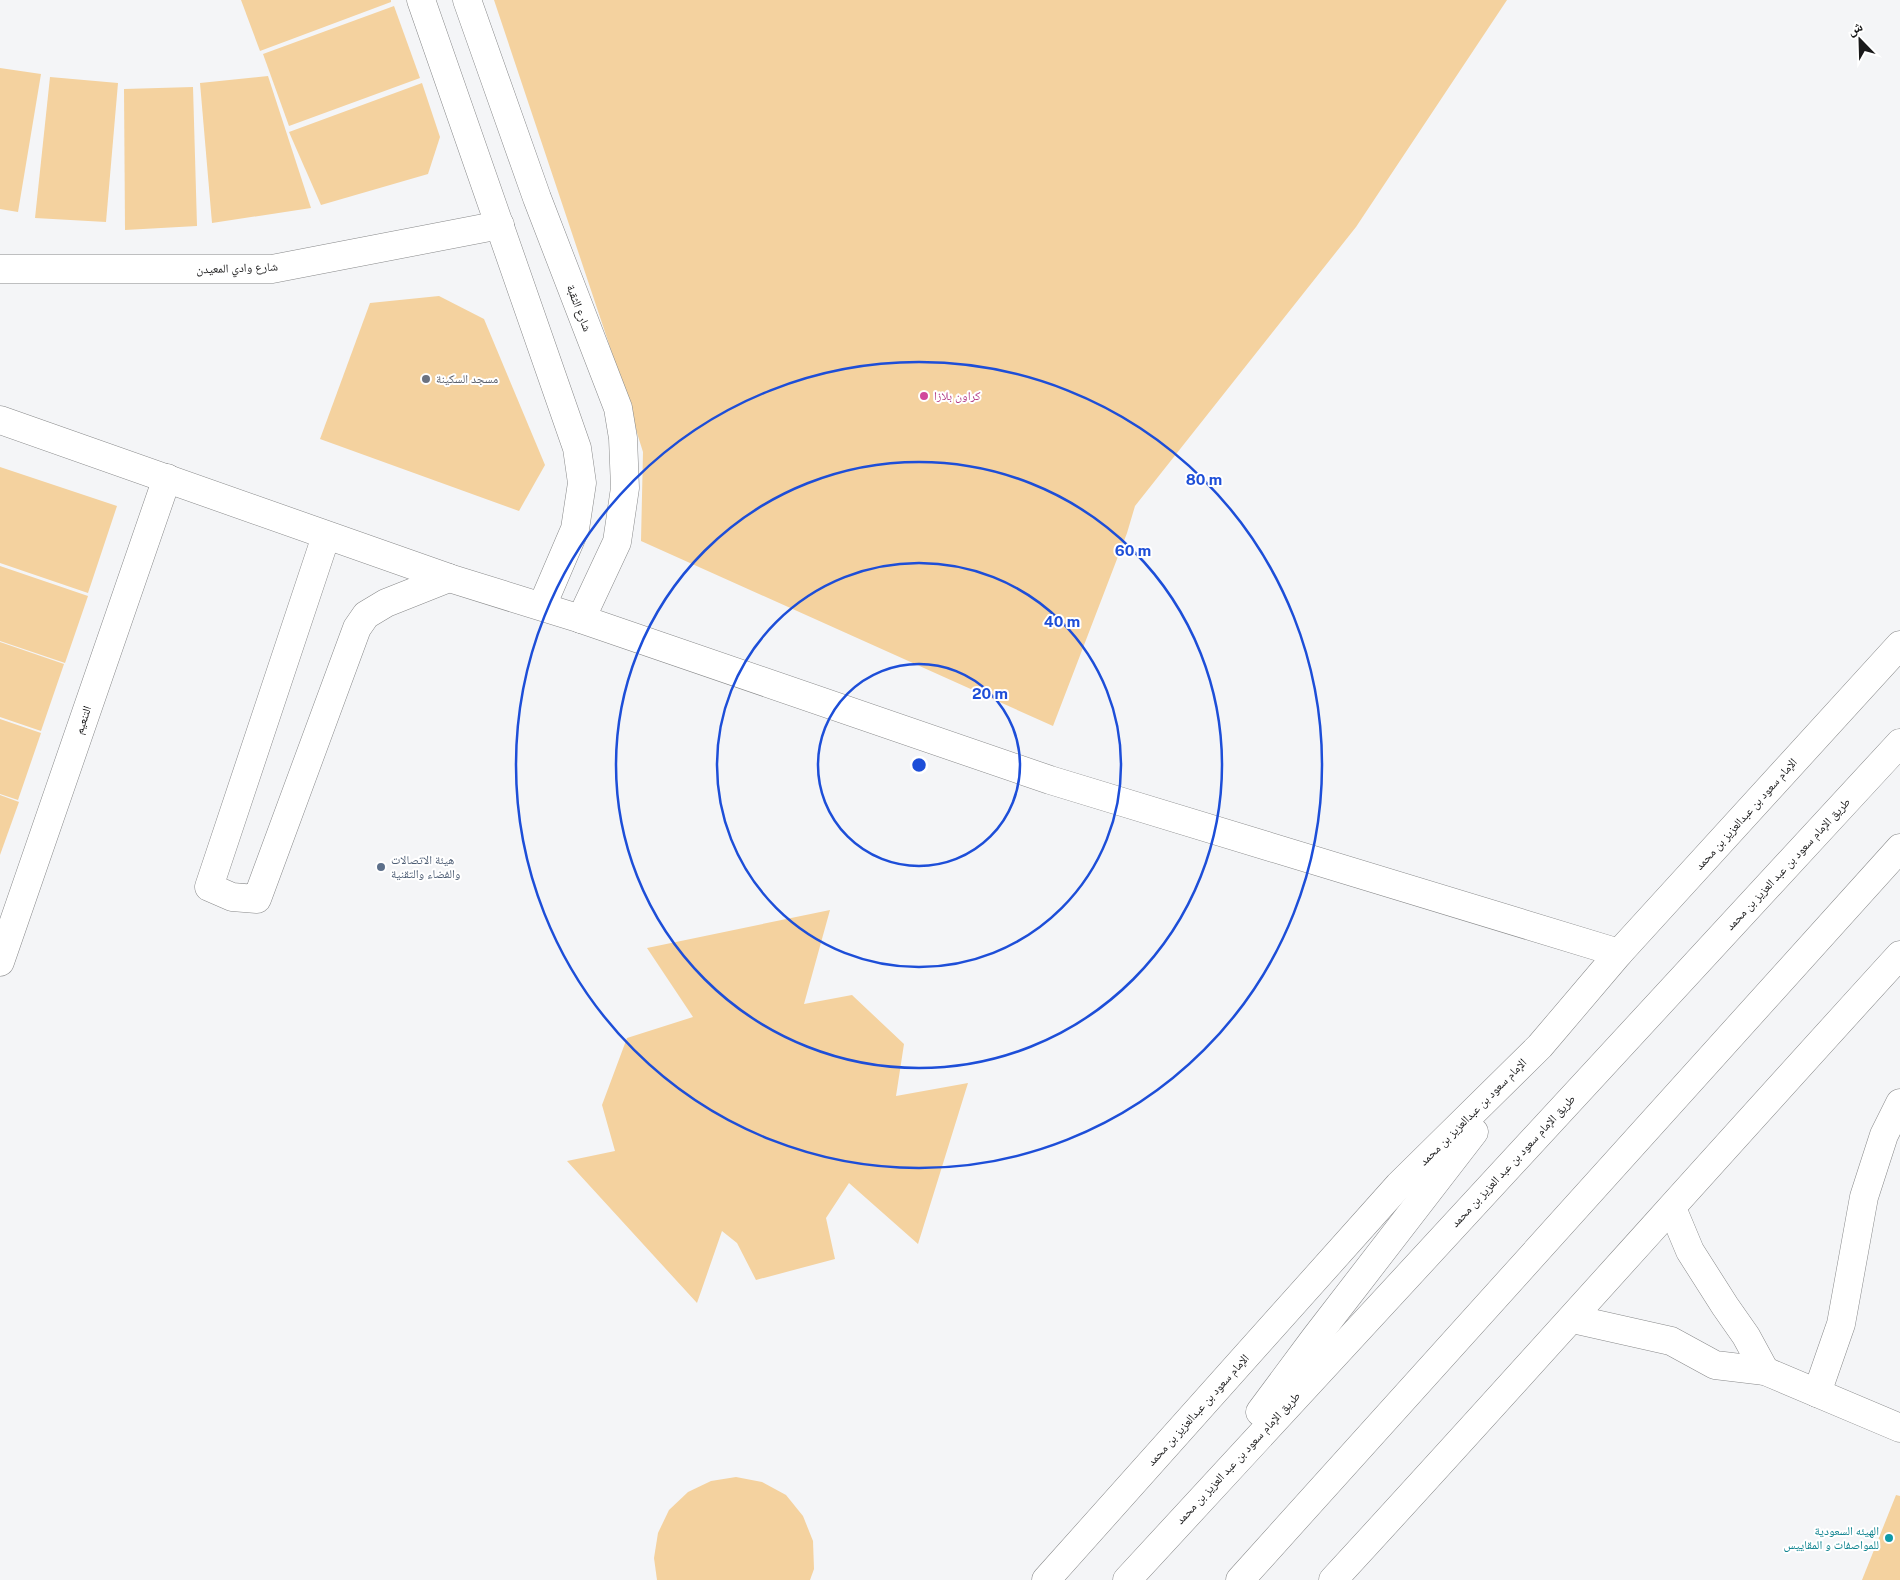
<svg xmlns="http://www.w3.org/2000/svg" width="1900" height="1580" viewBox="0 0 1900 1580" font-family="'Public Sans','Noto Naskh Arabic',sans-serif">
<style>
.building{fill:#f4d29f}
.lines{fill:none;stroke-linecap:round;stroke-linejoin:round}
.minor-casing{stroke:#88898a;stroke-width:29}
.major-casing{stroke:#88898a;stroke-width:29}
.minor{stroke:#fff;stroke-width:28}
.major{stroke:#fff;stroke-width:28}
.ring{fill:none;stroke:#1d4ed8;stroke-width:2.5}
.worship-dot{fill:#6b7280;stroke:#fff;stroke-width:2}
.hotel-dot{fill:#d1479c;stroke:#fff;stroke-width:2}
.service-dot{fill:#5c6f8a;stroke:#fff;stroke-width:2}
.culture-dot{fill:#0f9aa8;stroke:#fff;stroke-width:2}
.labels{text-anchor:middle;stroke-width:4;stroke-linejoin:round;paint-order:stroke}
.street-label{font-size:12px;fill:#19191a;stroke:#fff}
.worship-label{font-size:12px;fill:#5b616d;stroke:#fff;text-anchor:start}
.hotel-label{font-size:12px;fill:#b23c85;stroke:#fff;text-anchor:start}
.service-label{font-size:12px;fill:#4e5e75;stroke:#fff;text-anchor:start}
.culture-label{font-size:12px;fill:#0d838f;stroke:#fff;text-anchor:end}
.centre{fill:#1d4ed8;stroke:#fff;stroke-width:2.5}
.ring-label{font-size:15px;text-anchor:middle;font-weight:bold;fill:#1d4ed8;stroke:#fff;stroke-width:4;stroke-linejoin:round;paint-order:stroke}
</style>
<rect width="100%" height="100%" fill="#f4f5f7"/>
<g class="building">
<path d="M241,0H391V2L260,51Z"/>
<path d="M494,0H1507L1356,227L1135,506L1127,533L1053,726L641,541L643,452L608,341Z"/>
<path d="M394,6L420,78L289,126L263,54Z"/>
<path d="M0,68L41,74L18,212L0,209Z"/>
<path d="M268,76L311,208L212,223L200,83Z"/>
<path d="M50,77L118,83L106,222L35,218Z"/>
<path d="M422,83L440,137L428,174L321,205L289,132Z"/>
<path d="M193,87L197,226L125,230L124,89Z"/>
<path d="M439,296L484,319L545,465L519,511L320,439L370,303Z"/>
<path d="M0,467L117,506L88,593L0,563Z"/>
<path d="M0,566L88,596L65,663L0,641Z"/>
<path d="M0,642L64,664L41,731L0,717Z"/>
<path d="M0,719L41,733L18,800L0,794Z"/>
<path d="M0,795L19,802L0,855Z"/>
<path d="M830,910L804,1004L852,995L904,1044L896,1096L968,1083L918,1244L849,1183L826,1218L835,1259L756,1280L737,1243L722,1231L697,1303L567,1161L615,1151L602,1105L627,1038L693,1017L647,948Z"/>
<path d="M736,1477L762,1482L786,1495L803,1516L813,1541L814,1569L810,1580H657L654,1558L658,1533L669,1510L688,1492L711,1481Z"/>
<path d="M1896,1495L1900,1496V1580H1862Z"/>
</g>
<g class="lines">
<g class="minor-casing">
<g id="minor">
<path d="M421,0L577,448L582,483L575,529L542,606"/>
<path d="M467,0L537,198L618,408L623,438L625,488L617,542L581,619"/>
<path d="M0,269H272L500,225"/>
<path d="M0,420L449,578L581,619L1050,780L1619,953"/>
<path d="M326,536L209,887L232,897L257,899L357,628L366,615L386,603L449,578"/>
<path d="M0,962L167,478"/>
<path d="M1672,1208L1690,1251L1725,1306L1746,1336L1765,1371"/>
<path d="M1573,1319L1671,1341L1715,1365L1765,1371L1900,1428"/>
<path d="M1817,1393L1841,1324L1864,1197L1884,1135L1900,1103"/>
</g>
</g>
<g class="major-casing">
<g id="major">
<path d="M1260,1412L1315,1338L1474,1132"/>
<path d="M1046,1580L1399,1185L1540,1046L1619,953L1900,645"/>
<path d="M1127,1580L1900,743"/>
<path d="M1240,1580L1900,848"/>
<path d="M1333,1580C1524,1373 1710,1163 1900,955"/>
</g>
</g>
<use href="#minor" class="minor"/>
<use href="#major" class="major"/>
</g>
<g class="ring">
<circle cx="919" cy="765" r="101"/>
<circle cx="919" cy="765" r="202"/>
<circle cx="919" cy="765" r="303"/>
<circle cx="919" cy="765" r="403"/>
</g>
<circle class="worship-dot" cx="426" cy="379" r="5"/>
<circle class="hotel-dot" cx="924" cy="396" r="5"/>
<circle class="service-dot" cx="381" cy="867" r="5"/>
<circle class="culture-dot" cx="1889" cy="1538" r="5"/>
<g class="labels">
<g class="street-label">
<text transform="translate(237 268) rotate(-2)" y="4">شارع وادي المعيدن</text>
<text transform="translate(579 308) rotate(69)" y="4">شارع الثقبة</text>
<text transform="translate(83 720) rotate(-71)" y="4">التنعيم</text>
<text transform="translate(1746 814) rotate(-48)" y="4">الإمام سعود بن عبدالعزيز بن محمد</text>
<text transform="translate(1788 864) rotate(-47)" y="4">طريق الإمام سعود بن عبد العزيز بن محمد</text>
<text transform="translate(1473 1112) rotate(-45)" y="4">الإمام سعود بن عبدالعزيز بن محمد</text>
<text transform="translate(1513 1161) rotate(-47)" y="4">طريق الإمام سعود بن عبد العزيز بن محمد</text>
<text transform="translate(1198 1410) rotate(-48)" y="4">الإمام سعود بن عبدالعزيز بن محمد</text>
<text transform="translate(1238 1458) rotate(-47)" y="4">طريق الإمام سعود بن عبد العزيز بن محمد</text>
</g>
<g class="worship-label">
<text x="436" y="383">مسجد السكينة</text>
</g>
<g class="hotel-label">
<text x="934" y="400">كراون بلازا</text>
</g>
<g class="service-label">
<text x="391" y="864">هيئة الاتصالات<tspan x="391" dy="14">والفضاء والتقنية</tspan></text>
</g>
<g class="culture-label">
<text x="1879" y="1535">الهيئه السعودية<tspan x="1879" dy="14">للمواصفات و المقاييس</tspan></text>
</g>
</g>
<circle cx="919" cy="765" r="8" class="centre"/>
<g class="ring-label">
<text x="1204" y="485">80 m</text>
<text x="1133" y="556">60 m</text>
<text x="1062" y="627">40 m</text>
<text x="990" y="699">20 m</text>
</g>
<g transform="translate(1860 40) rotate(337)" stroke="#ffffff" stroke-width="4" paint-order="stroke">
<path d="M0-4L9 19L0 12L-9 19Z" fill="#19191a"/>
<text y="-8" font-size="14" font-weight="bold" text-anchor="middle" fill="#19191a">ش</text>
</g>
</svg>
